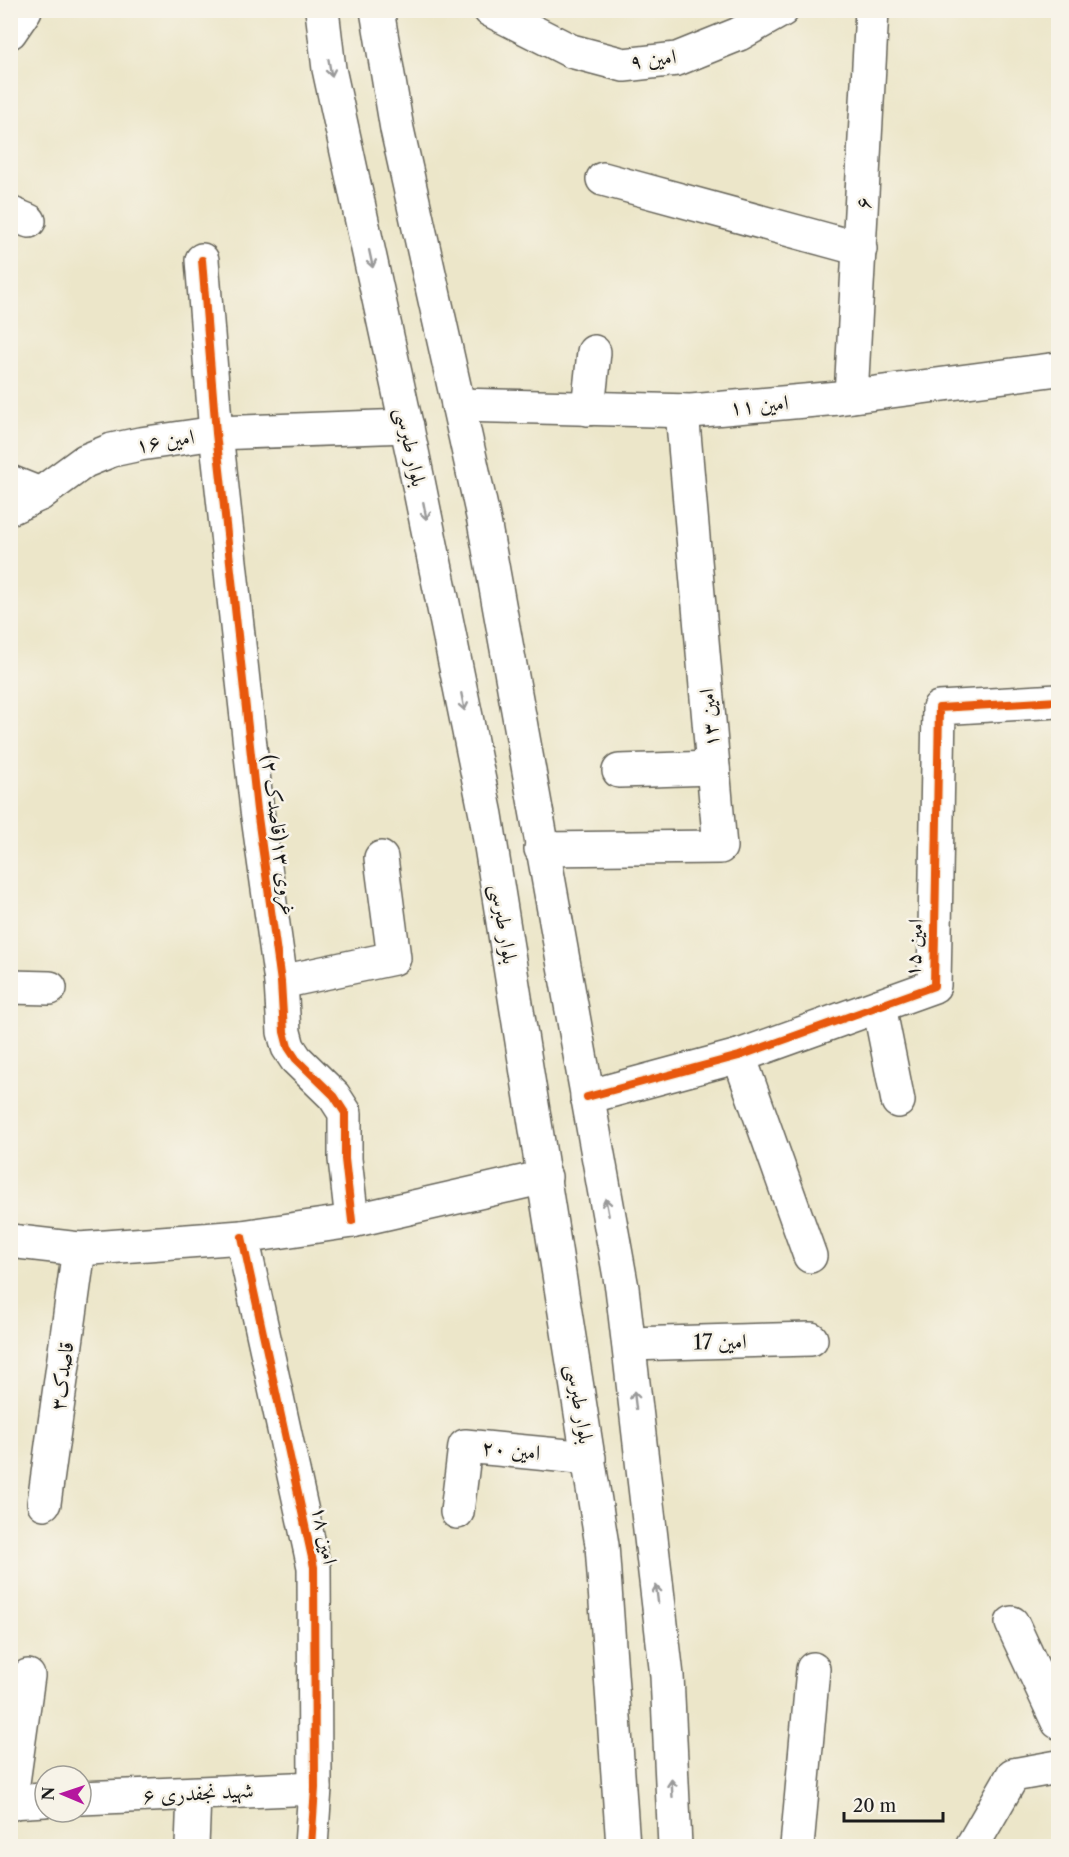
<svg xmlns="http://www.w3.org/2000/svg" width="1069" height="1857" viewBox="0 0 1069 1857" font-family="'Libre Caslon Text',Amiri,serif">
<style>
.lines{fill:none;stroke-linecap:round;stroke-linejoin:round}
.minor-casing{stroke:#656359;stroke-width:36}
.tertiary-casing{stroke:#656359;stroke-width:36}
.secondary-casing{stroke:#656359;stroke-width:36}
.minor{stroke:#fff;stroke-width:33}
.tertiary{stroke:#fff;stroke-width:33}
.secondary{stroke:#fff;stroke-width:33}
.cycleway-casing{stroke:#f7f3e8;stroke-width:11}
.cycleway{stroke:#e8590c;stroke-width:8}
.oneway{stroke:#999}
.labels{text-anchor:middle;stroke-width:5;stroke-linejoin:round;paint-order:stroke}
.street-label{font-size:21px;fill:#1c1c1c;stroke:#f7f3e8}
</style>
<rect width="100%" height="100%" fill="#f7f3e8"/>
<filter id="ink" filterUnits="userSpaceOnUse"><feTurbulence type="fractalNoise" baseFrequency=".0167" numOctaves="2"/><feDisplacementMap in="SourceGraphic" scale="12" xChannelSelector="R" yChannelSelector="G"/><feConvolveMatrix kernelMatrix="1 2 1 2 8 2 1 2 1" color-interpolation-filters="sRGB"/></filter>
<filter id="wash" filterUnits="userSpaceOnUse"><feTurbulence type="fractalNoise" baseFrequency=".008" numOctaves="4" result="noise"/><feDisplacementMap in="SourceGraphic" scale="24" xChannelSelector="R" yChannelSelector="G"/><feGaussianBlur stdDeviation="1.35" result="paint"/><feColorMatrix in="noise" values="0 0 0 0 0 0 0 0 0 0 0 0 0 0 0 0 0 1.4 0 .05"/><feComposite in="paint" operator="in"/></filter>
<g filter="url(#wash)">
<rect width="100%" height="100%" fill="#ece6c9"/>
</g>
<g filter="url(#ink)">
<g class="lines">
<g class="minor-casing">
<g id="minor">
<path d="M490,10L571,51L624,65L677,59L739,34L782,10"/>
<path d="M10,32L25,10"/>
<path d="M603,179L860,249"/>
<path d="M10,213L29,221"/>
<path d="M202,260L216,433L257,810L281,982L284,1032L288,1047L296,1059L334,1096L345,1113V1159L352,1221"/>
<path d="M851,396L872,10"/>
<path d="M458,405L691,411L838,398L1058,369"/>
<path d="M588,409L594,352"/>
<path d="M10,482L40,494"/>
<path d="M619,771L713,768"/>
<path d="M541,849L720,847L682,411"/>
<path d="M281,982L394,958L381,858"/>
<path d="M10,987L50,988"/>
<path d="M879,1006L898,1101"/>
<path d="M739,1056L810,1256"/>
<path d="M587,1097L739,1056L934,986L939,708L1058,701"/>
<path d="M242,1237L314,1567L315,1788L311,1846"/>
<path d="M10,1241L79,1249L242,1237L352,1221L545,1177"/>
<path d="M629,1344L811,1339"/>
<path d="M44,1503L79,1249"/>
<path d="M457,1512L465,1446L589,1458"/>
<path d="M1012,1623L1058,1722"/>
<path d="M81,1798L315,1788"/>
<path d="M10,1802L45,1800"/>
<path d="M10,1804L28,1676"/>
<path d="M192,1846L194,1794"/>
<path d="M797,1846L813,1669"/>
<path d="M972,1846L1013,1775L1058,1767"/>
</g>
</g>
<g class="tertiary-casing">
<path id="tertiary" d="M10,508L40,494L85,461L112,450L140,444L216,433L407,426"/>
</g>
<g class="secondary-casing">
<g id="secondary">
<path d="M322,10L329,69L413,456L486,815L602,1545L623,1846"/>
<path d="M377,10L397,129L484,521L622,1288L667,1676L675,1846"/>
</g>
</g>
<use href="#minor" class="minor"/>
<use href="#tertiary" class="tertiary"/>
<use href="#secondary" class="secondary"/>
<g class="cycleway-casing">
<g id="cycleway">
<path d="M202,260L216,433L257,810L281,982L284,1032L288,1047L296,1059L334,1096L345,1113V1159L352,1221"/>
<path d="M587,1097L739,1056L934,986L939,708L1058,701"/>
<path d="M242,1237L314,1567L315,1788L311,1846"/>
</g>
</g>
<use href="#cycleway" class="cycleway"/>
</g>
<defs><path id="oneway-shaft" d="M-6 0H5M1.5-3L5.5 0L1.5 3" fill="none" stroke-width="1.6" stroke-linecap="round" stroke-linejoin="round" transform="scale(1.5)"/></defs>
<g class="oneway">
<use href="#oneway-shaft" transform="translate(330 68) rotate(80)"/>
<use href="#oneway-shaft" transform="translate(371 259) rotate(78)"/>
<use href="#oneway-shaft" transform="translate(425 511) rotate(79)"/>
<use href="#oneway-shaft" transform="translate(463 702) rotate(79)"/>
<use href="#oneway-shaft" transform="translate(607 1207) rotate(-101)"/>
<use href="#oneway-shaft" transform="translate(635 1400) rotate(-97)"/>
<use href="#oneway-shaft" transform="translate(657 1594) rotate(-97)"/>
<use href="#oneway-shaft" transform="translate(672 1788) rotate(-93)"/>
</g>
</g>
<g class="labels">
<g class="street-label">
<text transform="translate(653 59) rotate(-7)" y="7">امین ۹</text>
<text transform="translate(863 203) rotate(-87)" y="7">۶</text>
<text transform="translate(759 405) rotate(-5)" y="7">امین ۱۱</text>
<text transform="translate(165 441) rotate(-9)" y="7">امین ۱۶</text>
<text transform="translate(411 447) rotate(78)" y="7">بلوار طبرسی</text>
<text transform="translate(709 718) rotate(-95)" y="7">امین ۱۳</text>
<text transform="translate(279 835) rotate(83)" y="7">غروی ۱۳(قاصدک ۲)</text>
<text transform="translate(504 924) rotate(81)" y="7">بلوار طبرسی</text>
<text transform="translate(914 948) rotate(-86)" y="7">امین ۱۵</text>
<text transform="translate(720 1342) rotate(-1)" y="7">امین 17</text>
<text transform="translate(62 1376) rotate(-82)" y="7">قاصدک۳</text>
<text transform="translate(580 1404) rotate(81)" y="7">بلوار طبرسی</text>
<text transform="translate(511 1450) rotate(6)" y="7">امین ۲۰</text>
<text transform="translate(325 1535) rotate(79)" y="7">امین ۱۸</text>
<text transform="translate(198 1793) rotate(-3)" y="7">شهید نجفدری ۶</text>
</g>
</g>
<rect width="1069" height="1857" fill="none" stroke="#f7f3e8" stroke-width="36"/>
<g transform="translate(63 1794) rotate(272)"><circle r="28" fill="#f7f3e8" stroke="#9f9d96" stroke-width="1.5"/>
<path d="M0-4.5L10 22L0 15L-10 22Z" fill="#b5179e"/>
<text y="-9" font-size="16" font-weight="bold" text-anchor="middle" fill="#1c1c1c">N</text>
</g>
<path d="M844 1812v9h99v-9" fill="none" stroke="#1c1c1c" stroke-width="3"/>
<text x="853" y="1812" font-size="18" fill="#1c1c1c" stroke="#f7f3e8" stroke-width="4.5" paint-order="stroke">20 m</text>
</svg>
